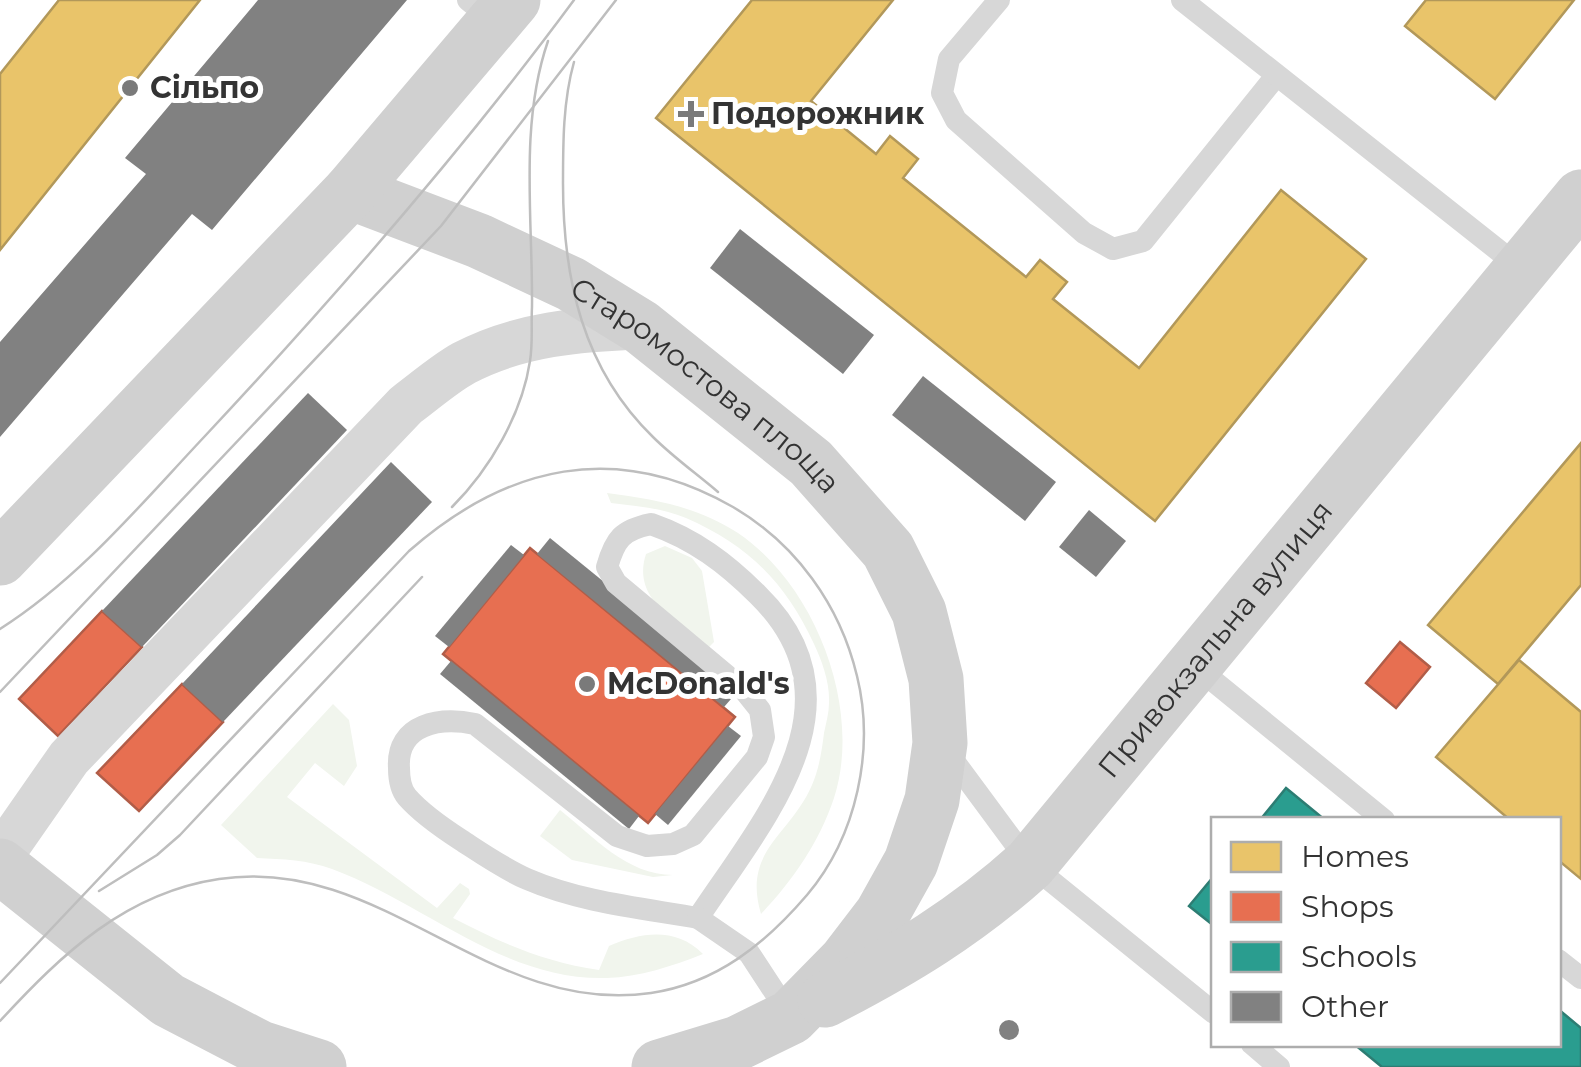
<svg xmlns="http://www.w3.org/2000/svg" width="1581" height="1067" viewBox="0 0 1581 1067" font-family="Montserrat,sans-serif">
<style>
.green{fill:#f1f5ed}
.homes{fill:#e9c46a;stroke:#b2985a;stroke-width:2.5}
.shops{fill:#e76f51;stroke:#b15d48;stroke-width:2.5}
.schools{fill:#2a9d8f;stroke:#2d7d73;stroke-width:2.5}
.building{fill:#818181}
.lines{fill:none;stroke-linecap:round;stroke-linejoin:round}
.service{stroke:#d7d7d7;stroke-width:22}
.minor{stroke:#d7d7d7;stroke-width:45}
.secondary{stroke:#d0d0d0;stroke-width:55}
.tram{stroke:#bebebe;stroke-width:2.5}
.poi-dot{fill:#7a7a7a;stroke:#fff;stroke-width:4}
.labels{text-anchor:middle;stroke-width:10;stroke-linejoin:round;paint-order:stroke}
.poi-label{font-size:30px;font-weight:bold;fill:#333;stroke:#fff;text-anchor:start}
.street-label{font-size:30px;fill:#333;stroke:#fff}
</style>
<rect width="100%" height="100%" fill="#fff"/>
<g class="green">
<path d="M607,493C654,499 698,507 738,533C815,585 863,708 834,798C819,843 793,880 761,914C742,850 790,836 812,785C819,769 822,750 824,733C826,723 829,713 829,703C830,683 822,661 814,644C786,583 748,545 686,518C662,508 637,506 611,503Z"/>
<path d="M665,546L692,558L702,571L714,642L709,647C678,622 631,600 646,554Z"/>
<path d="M333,704L349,720L357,766L344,786L315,763L287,797L437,908L460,883L469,889L470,894L453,918C501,943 545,962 599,970L609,946C642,932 676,927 703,954C673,966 639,977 607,978C504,981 424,903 332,869C308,860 282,859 257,858L221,825Z"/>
<path d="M560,810C594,837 627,875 673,875L653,877L572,860L540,836Z"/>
</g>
<g class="homes">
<path d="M59,0H200L0,250V74Z"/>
<path d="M752,0H893L811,101L876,154L890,136L918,159L903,178L1026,277L1040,260L1067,282L1053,299L1139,368L1281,190L1366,259L1155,521L656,118Z"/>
<path d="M1426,0H1574L1495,99L1405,26Z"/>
<path d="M1581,443V585L1498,684L1428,625Z"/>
<path d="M1519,660L1581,712V879L1558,860V820H1510L1436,757Z"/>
</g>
<g class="shops">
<path d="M530,548L735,717L648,823L443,654Z"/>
<path d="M102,611L142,647L58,736L19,699Z"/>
<path d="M1400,642L1430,667L1396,708L1366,683Z"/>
<path d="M182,684L223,722L139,811L97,773Z"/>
</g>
<g class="schools">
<path d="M1286,788L1325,820H1260Z"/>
<path d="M1214,876V926L1189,906Z"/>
<path d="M1558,1009L1581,1028V1067H1382L1354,1044H1558Z"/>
</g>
<g class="building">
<path d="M258,0H407L212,230L192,214L0,437V342L146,174L125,158Z"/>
<path d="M740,229L874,335L843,374L710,268Z"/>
<path d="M923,376L1056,482L1025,521L892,415Z"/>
<path d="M308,393L347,430L142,647L102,611Z"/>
<path d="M391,462L432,502L223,722L182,684Z"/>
<path d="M1089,510L1126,541L1096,577L1059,547Z"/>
<path d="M550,538L738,691L724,707L537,554Z"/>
<path d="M511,545L524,555L449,647L435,636Z"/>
<path d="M451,661L639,816L629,829L440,674Z"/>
<path d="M728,726L741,736L668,825L655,814Z"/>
<circle cx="1009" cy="1030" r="10"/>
</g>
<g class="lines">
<g class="service">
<path d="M468,0L495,22"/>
<path d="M999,0L949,59L942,93L956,120L1084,233L1113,249L1143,241L1276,76"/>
<path d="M1182,0L1522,269"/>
<path d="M651,524C694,539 726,563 758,595C868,703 763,820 698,918C641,908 580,902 527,879C504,869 481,853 461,840C444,829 421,813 407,797C401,790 399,778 399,768C396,723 441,717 475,724L617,836L647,846L673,844L693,835L757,757L764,737L760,710L744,690L616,583L607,567C615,539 622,530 651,524Z"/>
<path d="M1195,666L1384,820"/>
<path d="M945,749L1030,864L1214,1013"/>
<path d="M698,918L749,953L791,1017"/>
<path d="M1558,960L1581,978"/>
<path d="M1252,1044L1279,1067"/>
</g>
<path class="minor" d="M0,857L69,758L406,405C425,391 444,374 464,363C519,334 580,329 641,327"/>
<g class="secondary">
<path id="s1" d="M350,192L479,241L571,284L641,327L811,463L888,550L919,612L936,679L940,743L932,800L911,862L882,914L846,961L791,1017L738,1043L659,1067"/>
<path d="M0,558L350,192L513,0"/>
<path d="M0,866L168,1000L260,1048L319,1067"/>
<path id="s2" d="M825,1000C901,961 966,922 1030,864L1581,197"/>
</g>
<g class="tram">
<path d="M574,62C563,101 563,143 563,184C563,279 583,369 653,437C673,457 697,474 718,492"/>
<path d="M452,507C490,469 522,414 530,361C533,343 531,325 532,307C533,220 519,125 548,41"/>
<path d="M0,629C80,578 141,504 205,436C335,297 461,153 574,0"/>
<path d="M0,692L441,226L616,0"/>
<path d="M99,891L157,855L180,835L422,577"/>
<path d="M0,983L409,551C507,465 616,440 733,507C796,544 840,605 857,676C875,749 857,836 807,895C765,944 717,983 651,993C488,1017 382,854 219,879C125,893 62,954 0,1021"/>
</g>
</g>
<g class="poi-dot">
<circle cx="130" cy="88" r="10"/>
<path d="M686 99h10v10h10v10h-10v10h-10v-10h-10v-10h10z"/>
<circle cx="587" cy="684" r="10"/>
</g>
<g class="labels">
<g class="poi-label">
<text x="150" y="98">Сільпо</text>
<text x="711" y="124">Подорожник</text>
<text x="607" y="694">McDonald's</text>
</g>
<g class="street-label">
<text dy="10" stroke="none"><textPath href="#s1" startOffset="408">Старомостова площа</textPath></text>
<text dy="10" stroke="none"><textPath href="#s2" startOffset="538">Привокзальна вулиця</textPath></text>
</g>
</g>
<rect x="1211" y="817" width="350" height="230" fill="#ffffff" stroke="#adadad" stroke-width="2.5"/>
<rect x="1231" y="842" width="50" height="30" fill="#e9c46a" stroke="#adadad" stroke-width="2.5"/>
<text x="1301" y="867" font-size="30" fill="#333333">Homes</text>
<rect x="1231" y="892" width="50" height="30" fill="#e76f51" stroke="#adadad" stroke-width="2.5"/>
<text x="1301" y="917" font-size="30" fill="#333333">Shops</text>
<rect x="1231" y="942" width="50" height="30" fill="#2a9d8f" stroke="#adadad" stroke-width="2.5"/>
<text x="1301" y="967" font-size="30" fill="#333333">Schools</text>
<rect x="1231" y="992" width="50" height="30" fill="#818181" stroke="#adadad" stroke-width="2.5"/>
<text x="1301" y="1017" font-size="30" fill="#333333">Other</text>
</svg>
